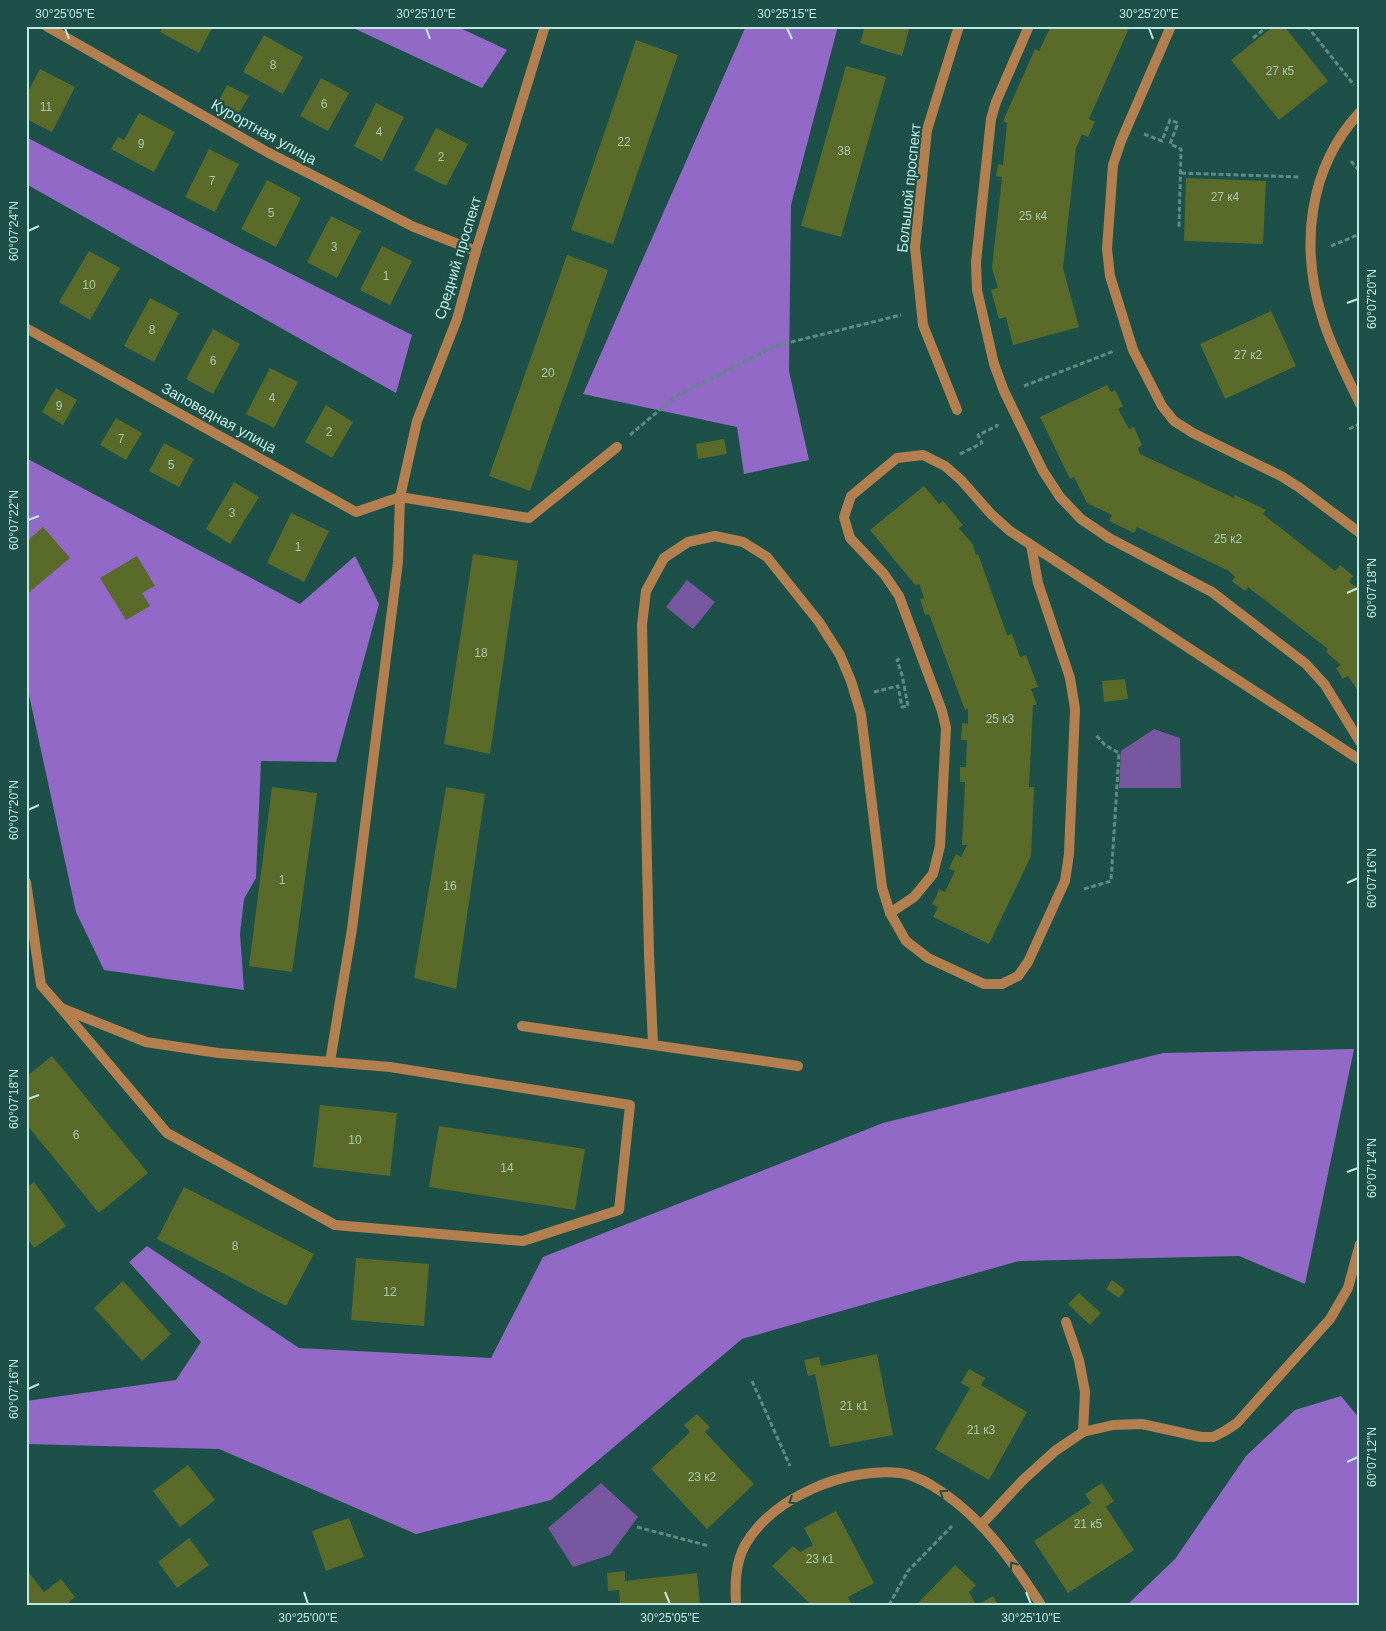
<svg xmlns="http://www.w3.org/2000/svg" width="1386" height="1631" viewBox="0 0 1386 1631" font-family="Arial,sans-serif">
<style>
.green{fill:#7657a0}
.forest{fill:#9269c7}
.building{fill:#596a29}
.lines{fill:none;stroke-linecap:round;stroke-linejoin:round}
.path{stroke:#5c8c84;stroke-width:3;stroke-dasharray:5 2.5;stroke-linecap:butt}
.lane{stroke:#b47f4f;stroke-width:10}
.street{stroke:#b47f4f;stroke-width:10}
.oneway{stroke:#1d5048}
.ticks{fill:none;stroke:#bfeae2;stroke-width:2}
.labels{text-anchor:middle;stroke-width:4.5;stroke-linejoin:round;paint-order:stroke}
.number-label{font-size:12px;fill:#a6cab4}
.street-label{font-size:15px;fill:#bfeae2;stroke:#1d5048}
.neatline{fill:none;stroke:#bfeae2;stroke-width:2}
.ticks-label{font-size:12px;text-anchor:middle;fill:#bfeae2}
</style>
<rect width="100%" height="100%" fill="#1d5048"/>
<g class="green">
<path d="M687,580L715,602L693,629L666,607Z"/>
<path d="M1154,729L1180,738L1181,788H1119L1121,751Z"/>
<path d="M601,1483L638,1517L610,1555L573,1567L548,1528Z"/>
</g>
<g class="forest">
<path d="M349,26H456L507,50L482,88Z"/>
<path d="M746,26H838L791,205L789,371L809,460L744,474L737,427L583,394Z"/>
<path d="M26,137L244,250L412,335L396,393L26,184Z"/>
<path d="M26,458L300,604L355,556L379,604L336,762L261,761L256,878L244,899L240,934L244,990L104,970L76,912L26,681Z"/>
<path d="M1354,1049L1305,1284L1239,1256L1019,1261L742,1339L551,1500L416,1534L219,1449L26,1444V1401L176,1380L201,1342L129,1262L147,1246L299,1348L491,1358L543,1257L883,1123L1163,1053Z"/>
<path d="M1341,1396L1360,1419V1605H1127L1175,1559L1246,1456L1295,1410Z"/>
</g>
<g class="building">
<path d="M163,26H213L199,53L160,32Z"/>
<path d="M865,26H910L902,56L860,43Z"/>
<path d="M1051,26H1130L1089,119L1095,122L1088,137L1082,134L1076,148L1063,268L1079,327L1013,345L1006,317L999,319L991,290L998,288L992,268L1002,177L996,176L998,164L1003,165L1007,123L1003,121L1035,49L1039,51Z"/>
<path d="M1274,26H1284L1328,81L1279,120L1231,60Z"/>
<path d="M264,35L303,57L283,94L243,72Z"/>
<path d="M636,40L678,55L613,244L571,230Z"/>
<path d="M846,66L886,77L841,237L801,226Z"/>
<path d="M40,69L75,87L52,132L26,119V95Z"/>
<path d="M321,78L349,93L328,131L300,116Z"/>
<path d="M227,85L249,96L239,113L218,102Z"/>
<path d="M376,103L404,117L382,161L354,146Z"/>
<path d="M139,113L175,132L154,172L111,149L118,137L124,140Z"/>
<path d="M436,128L468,144L446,186L414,170Z"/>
<path d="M209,149L239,164L215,212L185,197Z"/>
<path d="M1186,178L1266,181L1263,244L1184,241Z"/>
<path d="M267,180L301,198L276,247L241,229Z"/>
<path d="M331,216L361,231L337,278L307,262Z"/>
<path d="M382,246L412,261L390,305L360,290Z"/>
<path d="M89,251L120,268L90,320L59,302Z"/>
<path d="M567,255L608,270L530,491L489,476Z"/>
<path d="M150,298L179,313L154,362L124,346Z"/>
<path d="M1271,311L1296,366L1225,399L1200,344Z"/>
<path d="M213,329L240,344L213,394L186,379Z"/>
<path d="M270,368L298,382L274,428L246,414Z"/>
<path d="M1107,385L1111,392L1115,390L1123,406L1118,409L1129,429L1134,427L1142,445L1138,448L1140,454L1234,498L1235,495L1266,510L1263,514L1335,571L1340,565L1353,576L1349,582L1360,590V694L1348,676L1343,679L1336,668L1341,665L1326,652L1328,649L1248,587L1245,591L1232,581L1235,577L1229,571L1137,527L1134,533L1109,521L1112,515L1087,503L1074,477L1070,479L1040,417Z"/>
<path d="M56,388L77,400L63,425L42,412Z"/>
<path d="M326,405L353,422L332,458L305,442Z"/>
<path d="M116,418L142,433L126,460L100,445Z"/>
<path d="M724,439L727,454L698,459L696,444Z"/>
<path d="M164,443L194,459L179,487L149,471Z"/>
<path d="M234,482L259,497L230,544L206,529Z"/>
<path d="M924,486L939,504L943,501L963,525L959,528L973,545L976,555L978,554L1007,635L1012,634L1020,657L1026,655L1038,687L1031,689L1037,705H1033L1029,787H1034L1031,856L989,944L933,917L938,907L932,904L936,897L939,889L945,892L955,871L949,869L952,862L956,854L961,857L967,845H962L965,782H960V767H966L967,740H961L962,723L968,724V709L965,710L929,614L925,615L920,599L924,598L919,583L916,586L870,530Z"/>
<path d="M291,513L329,531L304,582L267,563Z"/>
<path d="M43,527L70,558L26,595V542Z"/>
<path d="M473,554L518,561L490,754L444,744Z"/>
<path d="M137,556L155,586L142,593L150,606L126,620L100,578Z"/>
<path d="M1125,679L1128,699L1104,702L1102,681Z"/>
<path d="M272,787L317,793L292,972L249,966Z"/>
<path d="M446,787L485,794L456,989L414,978Z"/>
<path d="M52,1056L148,1173L99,1213L26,1124V1077Z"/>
<path d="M320,1105L397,1113L390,1176L313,1167Z"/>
<path d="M439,1126L585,1149L575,1210L429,1187Z"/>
<path d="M34,1182L66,1226L34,1248L26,1237V1188Z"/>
<path d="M184,1187L314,1254L286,1306L157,1239Z"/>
<path d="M356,1258L429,1264L424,1326L351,1320Z"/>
<path d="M1112,1280L1125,1290L1119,1298L1106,1289Z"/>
<path d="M123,1281L171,1334L142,1361L94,1308Z"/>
<path d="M1079,1293L1101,1313L1090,1325L1068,1304Z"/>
<path d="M877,1354L893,1435L830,1447L815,1374L808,1376L804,1360L819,1357L821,1366Z"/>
<path d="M969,1369L985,1378L981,1385L1027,1412L989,1480L935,1449L970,1388L961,1383Z"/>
<path d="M697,1414L710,1427L705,1432L754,1484L707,1529L651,1469L690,1432L684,1425Z"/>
<path d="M188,1465L215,1500L180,1527L153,1491Z"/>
<path d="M1102,1483L1114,1501L1106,1507L1134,1550L1068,1593L1034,1541L1091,1503L1085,1494Z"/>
<path d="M836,1511L874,1583L848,1597L852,1605H811L772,1566L793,1546L800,1552L813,1545L804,1528Z"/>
<path d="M349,1518L364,1557L326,1571L312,1531Z"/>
<path d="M189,1538L209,1565L177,1588L158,1562Z"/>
<path d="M955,1565L976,1585L969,1592L976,1605H916Z"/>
<path d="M26,1569L44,1592L61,1579L75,1597L66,1605H26Z"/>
<path d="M625,1571V1581L697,1573L700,1605H620L619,1590L608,1591L607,1573Z"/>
<path d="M993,1596L998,1605H977Z"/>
</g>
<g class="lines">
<g class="path">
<path d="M1307,26L1354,85"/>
<path d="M1253,38L1268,26"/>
<path d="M1144,134L1162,141L1170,120L1178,123L1170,144L1181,149L1179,228"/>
<path d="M1351,161L1360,172"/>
<path d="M1181,173L1300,177"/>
<path d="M1331,246L1360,234"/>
<path d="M1024,386L1114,351"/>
<path d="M1349,429L1359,424"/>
<path d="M630,435L675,397L775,346L901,315"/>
<path d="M960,454L982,443L978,435L997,426V424"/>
<path d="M874,692L898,686L902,707L908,706L902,675L897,660L901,658"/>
<path d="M1084,889L1111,881L1119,753L1105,745L1095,734"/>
<path d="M752,1381L790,1466"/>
<path d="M637,1527L709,1546"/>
<path d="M889,1605L908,1571L952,1526"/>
</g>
<g class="lane">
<path d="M1029,26L996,102L991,119L976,262L977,290L994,364L1004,391L1043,471L1060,497L1081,519L1109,538L1212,592L1306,664L1325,685L1360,742"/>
<path d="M1171,26L1121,141L1113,165L1107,249L1110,276L1133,350L1162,406L1174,421L1193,433L1281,476L1300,488L1360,533"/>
<path d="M1360,112C1307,169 1300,249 1323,320C1332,349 1347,376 1360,404"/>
<path d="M400,497L529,518L617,447"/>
<path d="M890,913L914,897L933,874L940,846L946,728L942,711L899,596L884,574L850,538L844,517L851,496L897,458L923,455L945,466L961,480L991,514L1010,531L1360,760"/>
<path d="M61,1008L167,1133L335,1225L523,1241L619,1210L630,1105L390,1067L330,1062"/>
<path d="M522,1026L798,1066"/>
<path d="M653,1044L649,955L642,625L646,591L664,558L688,542L715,536L743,542L767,557L819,622L840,655L851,681L861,714L882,887L890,913L906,941L928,958L984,984H1002L1018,976L1028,962L1065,881L1069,854L1075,709L1070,678L1038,583L1031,545"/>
<path d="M1066,1322L1079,1360L1085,1392L1083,1432"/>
</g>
<g class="street">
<path d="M46,26L267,152L414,227L476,251"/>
<path d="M26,328L356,512L400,497"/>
<path d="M957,410L923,325L915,247L927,130L959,26"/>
<path d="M26,882L41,985L61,1008L146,1042L218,1053L330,1062L352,929L398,562L400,497L417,421L457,319L476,251L545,26"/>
<path d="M981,1525L1023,1480L1055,1451L1083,1432L1113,1425L1142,1424L1201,1437H1213L1225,1431L1237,1423L1330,1319L1348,1288L1360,1244"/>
<path d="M736,1605C735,1585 735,1563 745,1545C773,1497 845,1467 900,1473C909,1474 923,1480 931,1485C979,1513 1012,1560 1041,1605"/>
</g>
</g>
<defs><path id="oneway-chevron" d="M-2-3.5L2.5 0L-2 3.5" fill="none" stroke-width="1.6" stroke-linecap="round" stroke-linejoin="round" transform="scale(1.25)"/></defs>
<g class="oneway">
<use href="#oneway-chevron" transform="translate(943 1493) rotate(-145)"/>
<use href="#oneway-chevron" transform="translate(792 1501) rotate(149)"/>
<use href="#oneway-chevron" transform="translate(1013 1565) rotate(-126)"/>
</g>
<path class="ticks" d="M65,28L69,39M426,28L430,39M787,28L792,39M1149,28L1153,39M28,231L39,226M1347,303L1358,299M28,520L39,516M1347,593L1358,588M28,810L39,805M1347,883L1358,878M28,1099L39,1095M1347,1172L1358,1168M28,1389L39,1384M1347,1462L1358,1457M304,1592L308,1604M665,1592L670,1604M1026,1592L1031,1604"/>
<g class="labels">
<g class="number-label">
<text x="273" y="69">8</text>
<text x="1280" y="75">27 к5</text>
<text x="324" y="108">6</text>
<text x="46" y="111">11</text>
<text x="379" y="136">4</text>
<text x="624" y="146">22</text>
<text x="141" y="148">9</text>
<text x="844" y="155">38</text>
<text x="441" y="161">2</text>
<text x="212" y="185">7</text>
<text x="1225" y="201">27 к4</text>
<text x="271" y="217">5</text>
<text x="1033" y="220">25 к4</text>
<text x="334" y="251">3</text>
<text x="386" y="280">1</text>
<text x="89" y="289">10</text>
<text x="152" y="334">8</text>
<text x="1248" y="359">27 к2</text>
<text x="213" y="365">6</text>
<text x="548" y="377">20</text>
<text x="272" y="402">4</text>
<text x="59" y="410">9</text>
<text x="329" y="436">2</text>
<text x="121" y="443">7</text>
<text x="171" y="469">5</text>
<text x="232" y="517">3</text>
<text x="1228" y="543">25 к2</text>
<text x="298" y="551">1</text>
<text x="481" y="657">18</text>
<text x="1000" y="723">25 к3</text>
<text x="282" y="884">1</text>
<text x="450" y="890">16</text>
<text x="76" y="1139">6</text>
<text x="355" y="1144">10</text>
<text x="507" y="1172">14</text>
<text x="235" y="1250">8</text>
<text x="390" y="1296">12</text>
<text x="854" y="1410">21 к1</text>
<text x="981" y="1434">21 к3</text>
<text x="702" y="1481">23 к2</text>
<text x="1088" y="1528">21 к5</text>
<text x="820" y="1563">23 к1</text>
</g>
<g class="street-label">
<text transform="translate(264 132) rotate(29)" y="5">Курортная улица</text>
<text transform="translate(909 188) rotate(-84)" y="5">Большой проспект</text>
<text transform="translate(458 258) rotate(-73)" y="5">Средний проспект</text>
<text transform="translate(219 418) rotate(29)" y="5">Заповедная улица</text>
</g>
</g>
<rect width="1386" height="1631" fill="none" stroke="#1d5048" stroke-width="55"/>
<rect x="28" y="28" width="1330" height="1576" class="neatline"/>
<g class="ticks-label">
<text x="65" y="18">30°25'05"E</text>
<text x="426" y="18">30°25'10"E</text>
<text x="787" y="18">30°25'15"E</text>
<text x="1149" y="18">30°25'20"E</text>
<text transform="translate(14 231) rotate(-90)" y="4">60°07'24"N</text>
<text transform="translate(1372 299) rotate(-90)" y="4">60°07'20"N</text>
<text transform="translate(14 520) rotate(-90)" y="4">60°07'22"N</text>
<text transform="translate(1372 588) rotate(-90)" y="4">60°07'18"N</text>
<text transform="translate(14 810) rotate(-90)" y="4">60°07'20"N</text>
<text transform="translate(1372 878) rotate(-90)" y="4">60°07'16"N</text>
<text transform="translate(14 1099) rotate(-90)" y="4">60°07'18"N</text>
<text transform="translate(1372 1168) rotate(-90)" y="4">60°07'14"N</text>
<text transform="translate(14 1389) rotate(-90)" y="4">60°07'16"N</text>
<text transform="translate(1372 1457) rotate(-90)" y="4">60°07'12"N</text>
<text x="308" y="1622">30°25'00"E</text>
<text x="670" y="1622">30°25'05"E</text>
<text x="1031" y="1622">30°25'10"E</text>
</g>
</svg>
